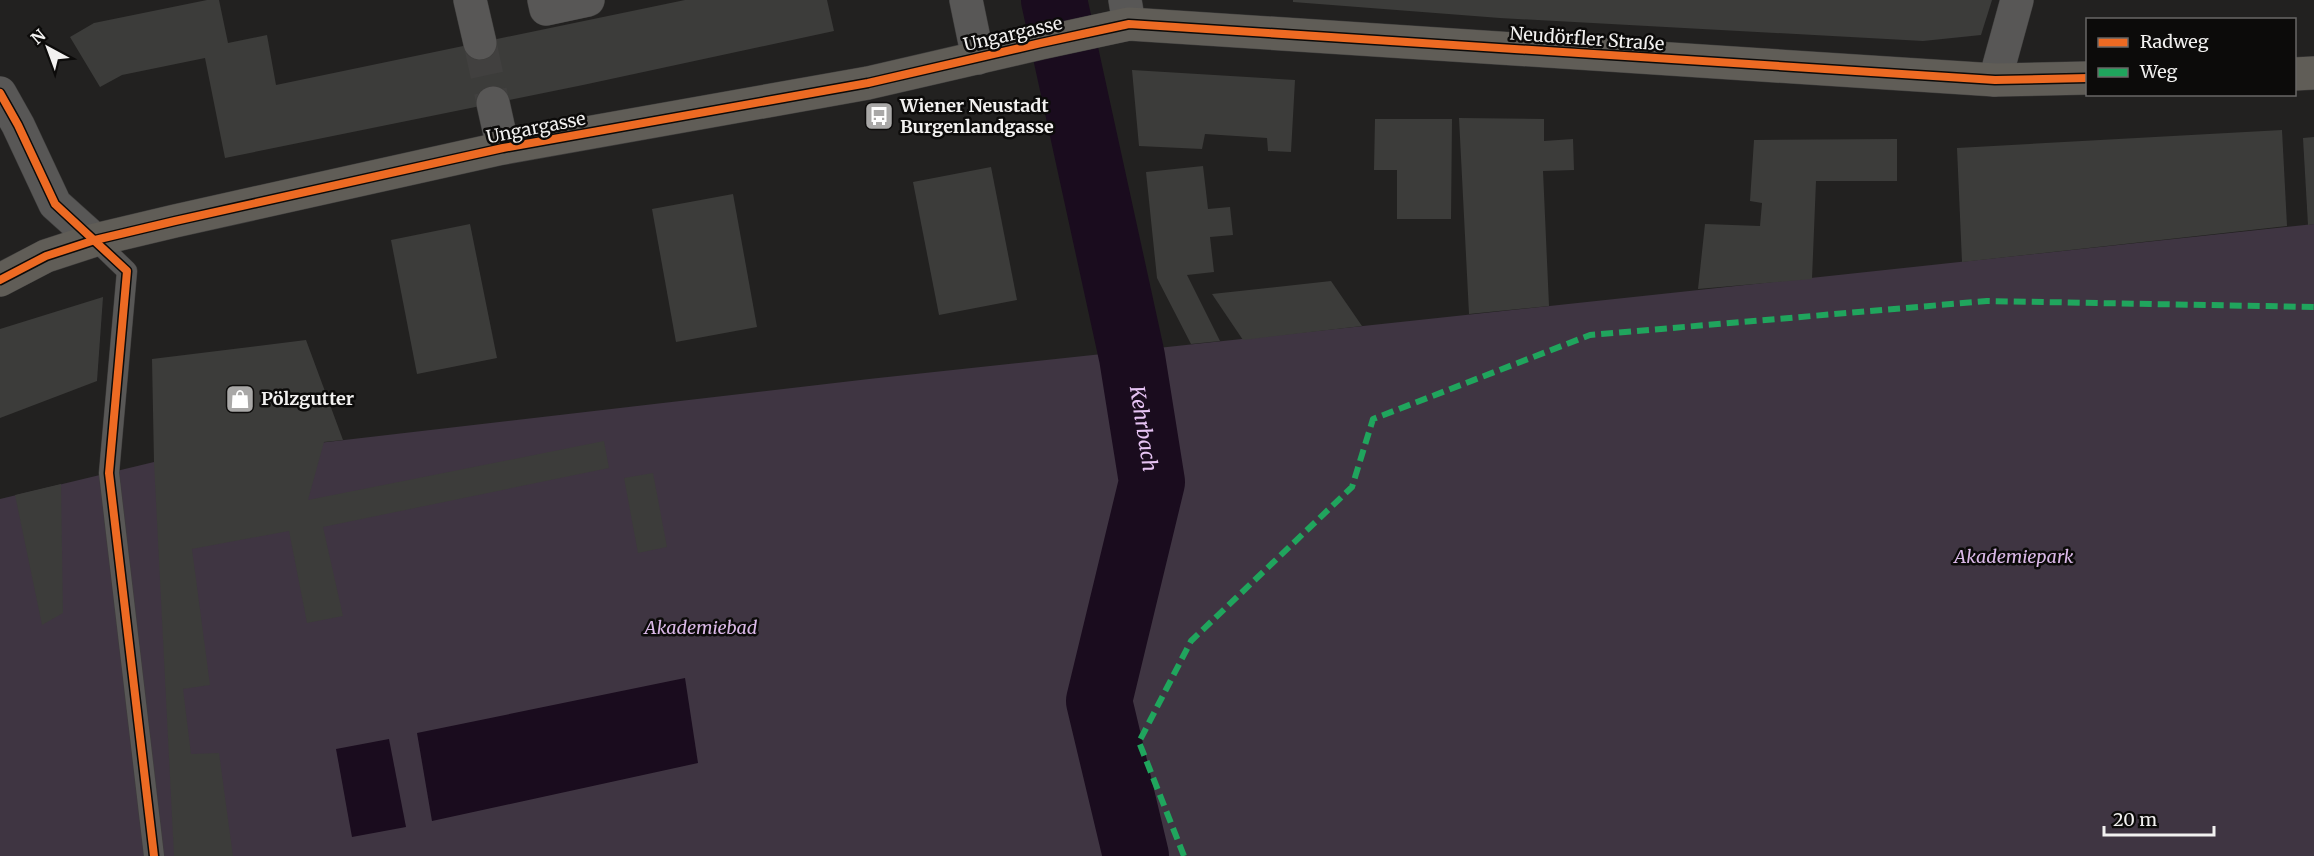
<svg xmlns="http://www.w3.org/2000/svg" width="2314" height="856" viewBox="0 0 2314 856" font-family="Merriweather,serif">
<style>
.green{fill:#3f3542}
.water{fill:#1a0c1e}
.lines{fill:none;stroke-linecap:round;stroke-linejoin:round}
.river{stroke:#1a0c1e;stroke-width:66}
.building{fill:#3c3c3a}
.street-tunnel{stroke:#41403f;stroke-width:33;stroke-dasharray:33 16;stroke-linecap:butt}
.lane-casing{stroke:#3e3d3c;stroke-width:21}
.street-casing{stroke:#3e3d3c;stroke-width:34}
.primary-casing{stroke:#3e3d3c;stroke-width:34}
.lane{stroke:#585756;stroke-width:20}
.street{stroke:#585756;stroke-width:33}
.primary{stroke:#605d57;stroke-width:33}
.quiet{stroke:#20a55d;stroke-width:6;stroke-dasharray:12 6;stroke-linecap:butt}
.cycleway-casing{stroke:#0c0b0a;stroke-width:11}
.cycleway{stroke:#ed6a23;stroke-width:8}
.labels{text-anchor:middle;stroke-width:5;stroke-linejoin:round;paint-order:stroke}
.street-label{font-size:18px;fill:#f2f1f0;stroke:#0c0b0a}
.poi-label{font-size:18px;font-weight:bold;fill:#f2f1f0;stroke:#0c0b0a;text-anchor:start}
.park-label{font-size:18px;font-style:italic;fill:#dbb9e8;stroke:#0c0b0a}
.water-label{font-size:20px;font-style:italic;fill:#e6c3f3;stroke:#0c0b0a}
</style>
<rect width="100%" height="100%" fill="#222120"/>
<path class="green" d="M2314,224V856H0V499L154,462L869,379Z"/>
<g class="water">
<path d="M685,678L698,763L432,821L417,733Z"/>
<path d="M389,739L406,827L352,837L336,749Z"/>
</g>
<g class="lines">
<path class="river" id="s1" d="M1054,0L1132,357L1152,482L1099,701L1136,856"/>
</g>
<g class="building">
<path d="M207,0H219L228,43L267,35L276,85L685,0H827L834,31L583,85L225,158L205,58L122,75L100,87L70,37L94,23Z"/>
<path d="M1293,0H1992L1981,35L1923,41L1500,18L1293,2Z"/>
<path d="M1132,70L1295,80L1291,152L1268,151L1267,138L1205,134L1202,149L1139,146Z"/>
<path d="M1459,118L1544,119V141L1573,139L1574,170L1543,171L1549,306L1469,314Z"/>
<path d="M1375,119H1452L1451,219H1397V170H1374Z"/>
<path d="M2282,130L2287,226L1962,262L1957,148Z"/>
<path d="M2314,137V224L2308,225L2303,138Z"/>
<path d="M1897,139V181H1816L1812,279L1698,289L1705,224L1760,226L1762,203L1750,201L1754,140Z"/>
<path d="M1203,166L1208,209L1230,207L1233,235L1210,237L1214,272L1187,275L1220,341L1191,344L1157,278L1146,172Z"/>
<path d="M991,167L1017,300L939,315L913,182Z"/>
<path d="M733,194L757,327L676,342L652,209Z"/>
<path d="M470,224L497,358L417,374L391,240Z"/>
<path d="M1331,281L1362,326L1243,340L1212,294Z"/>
<path d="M103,297L97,381L0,418V329Z"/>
<path d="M306,340L343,440L324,442L308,500L604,441L609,468L323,527L343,616L307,623L289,531L192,549L210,685L183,689L191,754L219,753L233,856H174L154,462L152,359Z"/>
<path d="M653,473L667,547L638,553L624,478Z"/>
<path d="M61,484L63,613L42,625L15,495Z"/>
</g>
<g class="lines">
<path class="street-tunnel" d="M480,43L493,103"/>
<g class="lane-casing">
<path id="lane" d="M95,240L127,271L109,473L154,856"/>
</g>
<g class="street-casing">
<g id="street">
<path d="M470,0L480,43"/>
<path d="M544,0L546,9L588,0"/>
<path d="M966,0L978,58"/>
<path d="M1125,0L1129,24"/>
<path d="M1995,80L2017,0"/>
<path d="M0,93L18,125L55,204L95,240"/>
<path d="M493,103L503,148"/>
</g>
</g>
<g class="primary-casing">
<g id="primary">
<path d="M2294,74L2314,73"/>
<path d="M0,280L46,256L95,240L175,221L503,148L868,83L1041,43L1129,24L1995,80L2088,78"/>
</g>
</g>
<use href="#lane" class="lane"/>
<use href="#street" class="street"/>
<use href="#primary" class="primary"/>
<path class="quiet" d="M1184,856L1139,742L1191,641L1352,487L1373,419L1590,335L1987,301L2314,307"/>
<g class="cycleway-casing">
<g id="cycleway">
<path d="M0,93L18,125L55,204L127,271L109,473L154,856"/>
<path d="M0,280L46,256L95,240L175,221L503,148L868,83L1041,43L1129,24L1995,80L2088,78"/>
</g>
</g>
<use href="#cycleway" class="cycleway"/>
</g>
<defs>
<g id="bus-square" transform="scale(1.5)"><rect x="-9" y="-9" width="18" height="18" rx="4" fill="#a9a8a7" stroke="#0c0b0a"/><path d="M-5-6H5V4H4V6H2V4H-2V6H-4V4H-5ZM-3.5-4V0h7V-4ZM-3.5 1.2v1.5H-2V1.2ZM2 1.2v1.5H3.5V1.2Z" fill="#fff"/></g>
<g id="shop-square" transform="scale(1.5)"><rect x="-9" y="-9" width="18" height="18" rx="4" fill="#a9a8a7" stroke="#0c0b0a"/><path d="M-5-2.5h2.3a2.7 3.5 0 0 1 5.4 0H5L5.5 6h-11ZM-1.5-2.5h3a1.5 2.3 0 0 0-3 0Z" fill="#fff"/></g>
</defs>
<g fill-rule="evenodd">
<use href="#bus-square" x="879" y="116"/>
<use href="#shop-square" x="240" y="399"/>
</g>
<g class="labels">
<g class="street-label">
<text transform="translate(1013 34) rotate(-13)" y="6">Ungargasse</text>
<text transform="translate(1587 39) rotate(4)" y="6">Neudörfler Straße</text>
<text transform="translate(536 128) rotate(-11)" y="6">Ungargasse</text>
</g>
<g class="poi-label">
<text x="900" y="112">Wiener Neustadt<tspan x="900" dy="21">Burgenlandgasse</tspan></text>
<text x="261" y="405">Pölzgutter</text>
</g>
<g class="park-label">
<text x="2014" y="563">Akademiepark</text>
<text x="701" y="634">Akademiebad</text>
</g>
<g class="water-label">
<text dy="7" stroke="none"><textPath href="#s1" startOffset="438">Kehrbach</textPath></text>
</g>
</g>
<rect x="2086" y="18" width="210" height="78" fill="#0c0b0a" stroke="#686766" stroke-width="1.5"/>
<rect x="2098" y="38" width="30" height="9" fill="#ed6a23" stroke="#686766" stroke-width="1.5"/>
<text x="2140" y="48" font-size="18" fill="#f2f1f0">Radweg</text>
<rect x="2098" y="68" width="30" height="9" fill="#20a55d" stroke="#686766" stroke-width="1.5"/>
<text x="2140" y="78" font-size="18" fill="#f2f1f0">Weg</text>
<g transform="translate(48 48) rotate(319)" stroke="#0c0b0a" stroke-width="4.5" paint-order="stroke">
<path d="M0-4.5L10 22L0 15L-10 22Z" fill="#f2f1f0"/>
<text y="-9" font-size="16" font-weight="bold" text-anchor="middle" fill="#f2f1f0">N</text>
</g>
<path d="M2104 826v9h110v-9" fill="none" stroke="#f2f1f0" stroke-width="3"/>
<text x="2113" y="826" font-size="18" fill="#f2f1f0" stroke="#0c0b0a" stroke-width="4.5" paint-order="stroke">20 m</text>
</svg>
